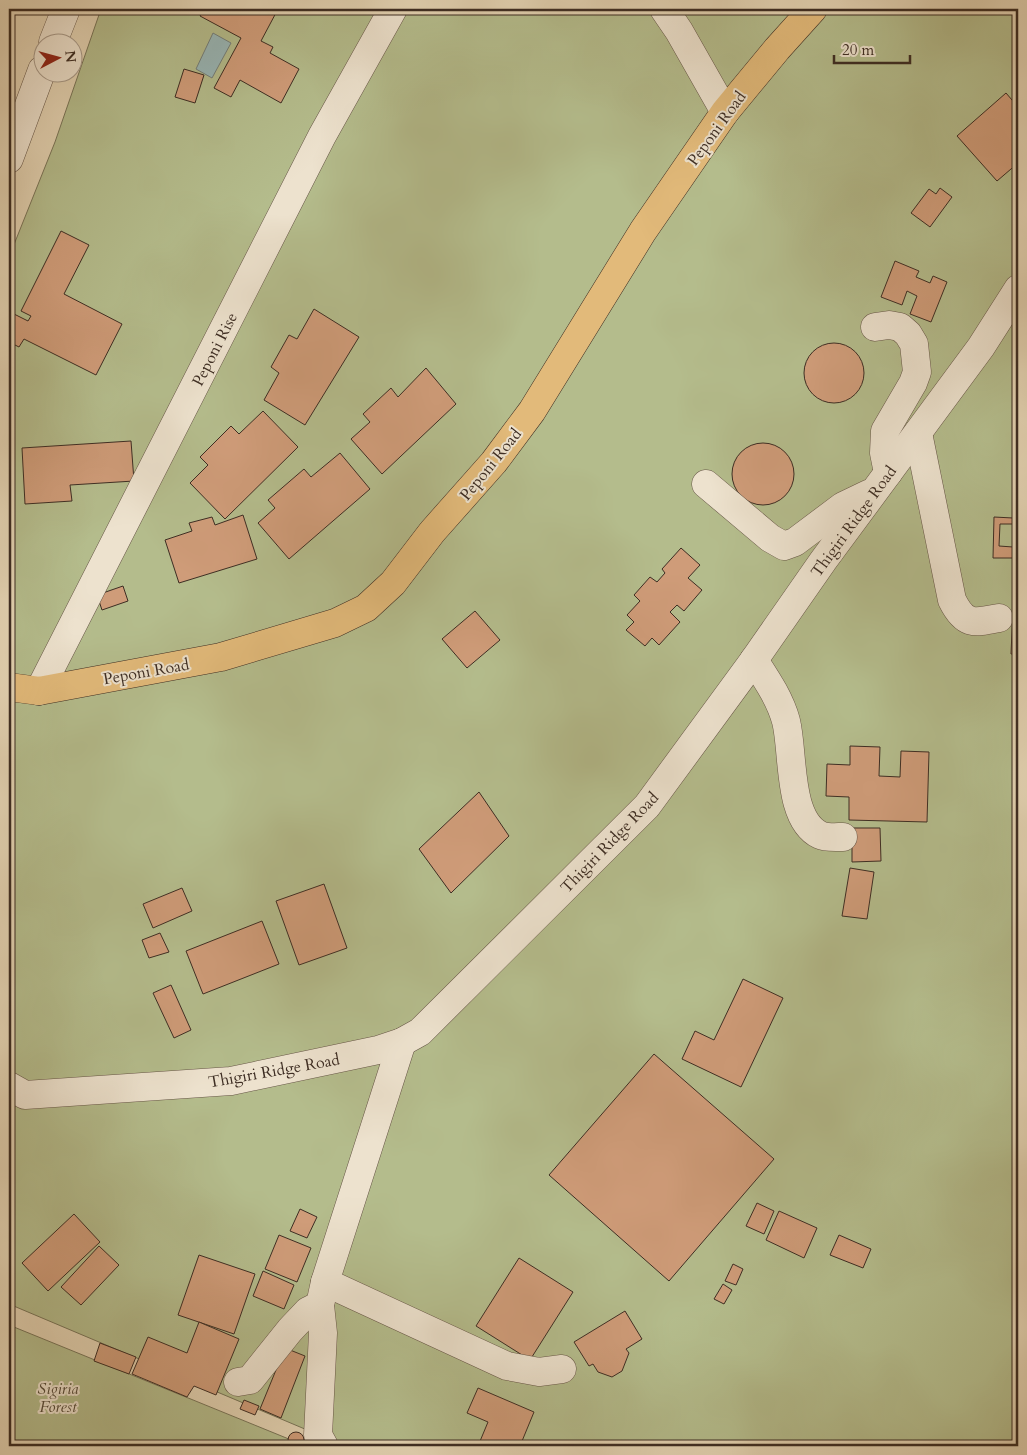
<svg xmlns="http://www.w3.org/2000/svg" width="1027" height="1455" viewBox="0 0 1027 1455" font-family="Cardo,serif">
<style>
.green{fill:#b4bc8c;stroke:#787458}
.water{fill:#98b6b6;stroke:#747f7b}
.building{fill:#cf9c79;stroke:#3d2d23}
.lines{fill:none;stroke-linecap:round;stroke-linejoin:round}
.minor-casing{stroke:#665647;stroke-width:29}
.major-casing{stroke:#3d2d23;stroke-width:29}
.minor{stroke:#ede2ce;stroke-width:28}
.major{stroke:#e2ba7a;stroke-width:28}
.labels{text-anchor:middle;stroke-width:4;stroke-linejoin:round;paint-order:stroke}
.street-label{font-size:16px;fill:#3d2d23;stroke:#ede2ce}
.park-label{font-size:16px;font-style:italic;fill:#554a38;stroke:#ede2ce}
</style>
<rect width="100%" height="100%" fill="#e3d3b3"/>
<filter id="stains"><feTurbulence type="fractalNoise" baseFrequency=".004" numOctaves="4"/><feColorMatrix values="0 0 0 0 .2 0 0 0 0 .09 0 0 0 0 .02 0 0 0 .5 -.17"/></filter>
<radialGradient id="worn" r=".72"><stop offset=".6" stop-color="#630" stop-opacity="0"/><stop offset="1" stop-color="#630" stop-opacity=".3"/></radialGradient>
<g class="green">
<path d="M101,9H1018V1446H345L9,1304V257L55,142Z"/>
<path d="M9,1325L306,1446H9Z"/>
</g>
<path class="water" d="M213,33L231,43L212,78L196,69Z"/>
<g class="building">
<path d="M204,9H278L261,41L273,47L270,53L299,69L281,103L240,80L231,97L214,88L241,38L200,16Z"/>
<path d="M184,69L204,75L195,103L175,97Z"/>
<path d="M1006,93L1018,107V163L997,181L957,136Z"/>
<path d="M940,188L952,197L930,227L911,213L929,189L936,194Z"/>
<path d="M61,231L89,245L64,294L122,324L96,375L24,339L19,347L9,342V314L10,312L28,321L31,316L21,311Z"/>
<path d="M895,261L919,271L916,277L930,283L933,276L947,282L931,322L910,314L917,296L907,291L902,305L881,297Z"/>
<path d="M314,309L359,337L305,425L264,400L279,373L271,367L289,335L297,339Z"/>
<circle cx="834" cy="373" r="30"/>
<path d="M426,368L456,404L382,474L351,439L370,422L363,414L391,388L398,397Z"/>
<path d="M263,411L298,447L225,519L190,483L208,465L200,457L231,426L239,434Z"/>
<path d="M131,441L134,481L70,485L72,501L25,504L22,448Z"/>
<circle cx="763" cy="474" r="31"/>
<path d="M340,453L370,489L289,559L258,523L275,508L268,500L304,469L311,477Z"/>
<path d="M1017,506H1018V540Z"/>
<path d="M243,515L257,559L179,583L165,540L192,531L189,523L212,517L215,525Z"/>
<path d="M994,517L1013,518V524H1000L999,546L1013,547V558H993Z"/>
<path d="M681,548L700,565L688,578L702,590L684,611L677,605L670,612L680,622L659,645L652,638L645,646L626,630L634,622L627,615L640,601L634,595L650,577L657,582L665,573L662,569Z"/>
<path d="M1014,585H1018V654H1011Z"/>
<path d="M123,586L128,601L102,610L97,595Z"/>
<path d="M475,611L500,640L467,668L442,639Z"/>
<path d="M850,746L880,747L879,776L900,777L901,751L929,752L927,822L849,820V797L826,796L827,764L850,765Z"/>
<path d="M479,792L509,836L451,893L419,849Z"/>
<path d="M852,828H880L881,861L852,862Z"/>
<path d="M850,868L874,872L867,919L842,916Z"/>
<path d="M324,884L347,948L299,965L276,901Z"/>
<path d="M182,888L192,911L153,928L143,904Z"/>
<path d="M262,921L279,964L203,994L186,951Z"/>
<path d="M160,933L169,952L149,958L142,940Z"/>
<path d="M743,979L783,998L741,1087L682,1059L695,1031L714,1040Z"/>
<path d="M171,985L191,1030L174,1038L153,993Z"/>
<path d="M654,1054L774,1159L669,1281L549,1175Z"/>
<path d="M757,1203L774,1211L764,1234L746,1226Z"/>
<path d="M300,1209L317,1217L307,1238L290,1231Z"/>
<path d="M779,1211L817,1228L804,1258L766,1240Z"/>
<path d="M74,1214L100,1242L48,1291L22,1263Z"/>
<path d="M279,1235L311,1248L297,1282L265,1269Z"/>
<path d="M839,1235L871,1249L863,1268L830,1255Z"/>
<path d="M99,1246L119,1265L81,1305L61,1287Z"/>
<path d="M199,1255L255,1274L234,1334L178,1315Z"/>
<path d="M519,1258L573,1292L530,1360L476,1326Z"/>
<path d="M733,1264L743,1269L736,1285L725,1281Z"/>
<path d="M263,1271L294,1285L284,1309L253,1296Z"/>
<path d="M723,1284L732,1290L724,1304L714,1299Z"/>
<path d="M625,1311L642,1339L626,1349L629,1353L622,1371L612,1377L598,1372L593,1364L589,1366L574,1342Z"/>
<path d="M199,1322L239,1339L216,1395L194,1386L187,1397L132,1374L148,1337L187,1353Z"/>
<path d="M100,1343L136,1357L129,1374L94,1361Z"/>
<path d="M285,1348L305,1356L281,1418L260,1409Z"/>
<path d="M478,1388L534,1412L520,1446H478L488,1422L467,1413Z"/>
<path d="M244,1400L259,1406L255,1415L240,1409Z"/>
<circle cx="296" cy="1440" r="8"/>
</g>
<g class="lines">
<g class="minor-casing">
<g id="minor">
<path d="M664,9L679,31L725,112"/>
<path d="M53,42L66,9"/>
<path d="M9,159L42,70"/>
<path d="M875,327L889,325L900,327L908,334L914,344L917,372L913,383L885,431L884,453L888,473"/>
<path d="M918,433L952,600C965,626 974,623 999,618"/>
<path d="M706,484L770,538L784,546L795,542L843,506L868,494"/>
<path d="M754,660C767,680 780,699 786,721C794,753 787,819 820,835C826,838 836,837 843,837"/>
<path d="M39,691L322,136L393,9"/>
<path d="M9,1086L25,1095L231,1081L378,1050L402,1042L420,1032L647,806L754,660L823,561L981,347L1018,289"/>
<path d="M325,1282L507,1366L539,1372L562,1369"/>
<path d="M238,1382L250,1380L290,1330L308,1311L320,1305"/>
<path d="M324,1446L318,1435L323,1333L320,1305L325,1282L402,1042"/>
</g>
</g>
<g class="major-casing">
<path id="major" d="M9,687L39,691L221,657L335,623L366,608L393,583L432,532L494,462L532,411L643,231L725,112L777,49L813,9"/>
</g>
<use href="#minor" class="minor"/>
<use href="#major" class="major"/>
</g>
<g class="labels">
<g class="street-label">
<text transform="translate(716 128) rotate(-54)" y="6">Peponi Road</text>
<text transform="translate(214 349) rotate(-63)" y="6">Peponi Rise</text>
<text transform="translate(490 464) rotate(-51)" y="6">Peponi Road</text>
<text transform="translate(853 521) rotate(-54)" y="6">Thigiri Ridge Road</text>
<text transform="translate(146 671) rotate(-10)" y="6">Peponi Road</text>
<text transform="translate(609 842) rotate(-46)" y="6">Thigiri Ridge Road</text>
<text transform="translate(274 1070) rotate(-10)" y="6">Thigiri Ridge Road</text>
</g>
<g class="park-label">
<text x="58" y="1394">Sigiria<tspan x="58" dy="18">Forest</tspan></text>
</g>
</g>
<rect width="1027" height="1455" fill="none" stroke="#e3d3b3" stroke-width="30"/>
<rect x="10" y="10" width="1007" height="1435" fill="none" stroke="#3d2d23" stroke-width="2.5"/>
<rect x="15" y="15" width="997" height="1425" fill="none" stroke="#3d2d23"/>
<g transform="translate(58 58) rotate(84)"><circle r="24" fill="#ede2ce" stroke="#a79a8a"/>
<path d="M0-4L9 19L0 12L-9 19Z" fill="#8f2418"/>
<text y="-8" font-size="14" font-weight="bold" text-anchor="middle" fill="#3d2d23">N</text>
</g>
<path d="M834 55v8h76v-8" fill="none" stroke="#3d2d23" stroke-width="2.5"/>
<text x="842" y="55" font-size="15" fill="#3d2d23" stroke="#ede2ce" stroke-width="4" paint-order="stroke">20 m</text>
<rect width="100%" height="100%" filter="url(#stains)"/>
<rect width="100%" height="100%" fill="url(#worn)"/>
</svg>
